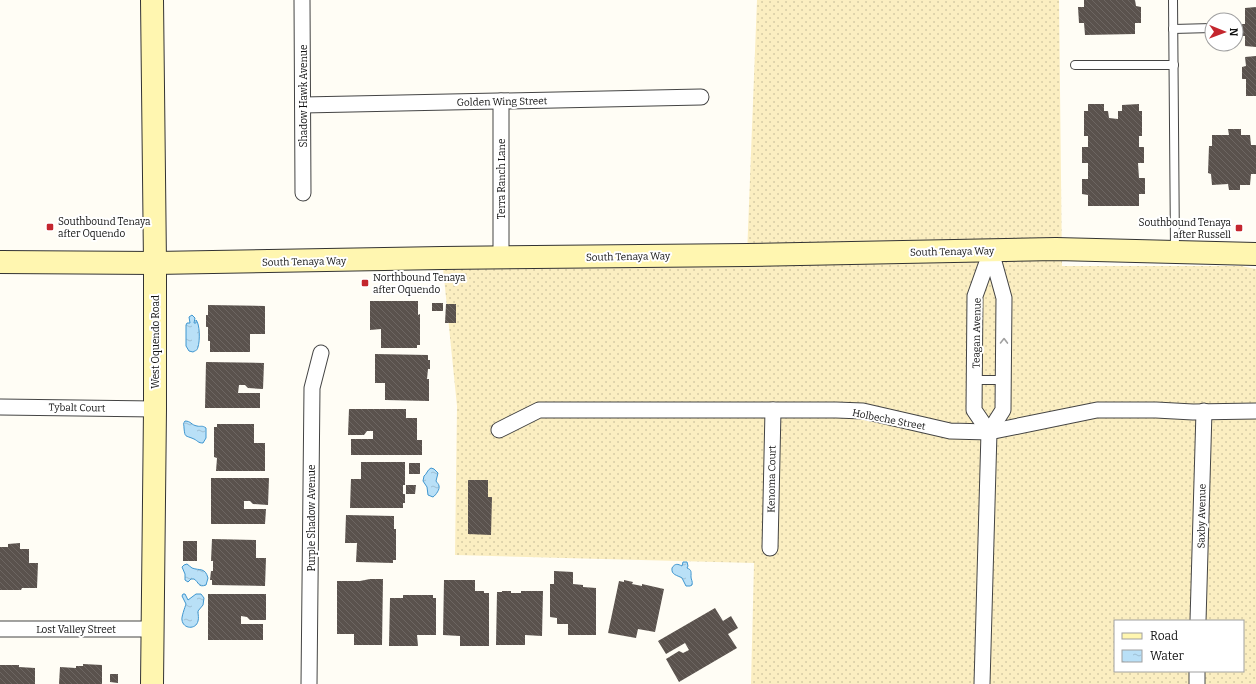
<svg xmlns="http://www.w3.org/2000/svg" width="1256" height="684" viewBox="0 0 1256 684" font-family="Bitter,serif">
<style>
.sand{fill:url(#sand-dots);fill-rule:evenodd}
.water{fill:url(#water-ripples);stroke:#3f96cf}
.building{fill:url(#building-back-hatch)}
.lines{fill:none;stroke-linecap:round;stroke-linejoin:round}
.lane-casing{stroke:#444;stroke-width:10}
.street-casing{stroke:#444;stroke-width:17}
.secondary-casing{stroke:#333;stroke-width:24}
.lane{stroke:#fff;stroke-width:8}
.street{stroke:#fff;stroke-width:15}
.secondary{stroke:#fff6b0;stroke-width:22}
.oneway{stroke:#a0a0a0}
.poi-dot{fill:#c4262e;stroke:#fff;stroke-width:1.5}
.labels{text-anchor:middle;stroke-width:4;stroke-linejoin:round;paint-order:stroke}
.street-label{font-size:10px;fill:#111;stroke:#fff}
.poi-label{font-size:10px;fill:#111;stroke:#fff;text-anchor:start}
</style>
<defs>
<pattern id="sand-dots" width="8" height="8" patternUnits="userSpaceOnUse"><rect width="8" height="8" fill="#fbeec1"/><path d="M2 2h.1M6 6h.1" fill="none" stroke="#d6cba5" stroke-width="1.8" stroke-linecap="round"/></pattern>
<pattern id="water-ripples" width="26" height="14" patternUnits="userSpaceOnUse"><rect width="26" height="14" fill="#b9e0f7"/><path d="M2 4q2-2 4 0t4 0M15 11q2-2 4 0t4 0" fill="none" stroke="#9ebfd3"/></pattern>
<pattern id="building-back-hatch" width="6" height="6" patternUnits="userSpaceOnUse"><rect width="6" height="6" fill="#5a524d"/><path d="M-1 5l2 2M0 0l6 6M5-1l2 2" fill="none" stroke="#6d6662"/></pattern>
</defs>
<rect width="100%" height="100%" fill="#fffdf5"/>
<path class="sand" d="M757,0H1059L1062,266H1241L1256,269V684H751L754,563L455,555L457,406L442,258L747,255ZM1115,621H1243V671H1115Z"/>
<g class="water">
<path d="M192,315L195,318L194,323H196V320C200,324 200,341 198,347C197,351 196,350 193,352L189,351L186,346V325L187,323H190L189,317Z"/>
<path d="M185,421C191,421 191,425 197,426C201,427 202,425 206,428V438L203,443C198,443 198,441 194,439C185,435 185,438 184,428C184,422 182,426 185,421Z"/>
<path d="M431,468L434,469L438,473L436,481C437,483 439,484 439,486C440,489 436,495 433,497L428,495L427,487L423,481L424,476C427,474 427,470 431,468Z"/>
<path d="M683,562H687L688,566L687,568C692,570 691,572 691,577C691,580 693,581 692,585L690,586H686L682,578C677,575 671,575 672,568C675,563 678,564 682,566Z"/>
<path d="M187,564C189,565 190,567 192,568C200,571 205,567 208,578L206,585C198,588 199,582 194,579H191L188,582L185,580V574L182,567L184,565Z"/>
<path d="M183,594H185L188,600L196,594H201L204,598L203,605L198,611C198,615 199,618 198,621C196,630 183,629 182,620C181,618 185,607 186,604L182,596Z"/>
</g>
<g class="building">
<path d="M1084,0H1135L1136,6L1141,7V23H1135V34L1085,35L1084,23H1079L1078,7H1084Z"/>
<path d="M1256,7V47L1245,46V36H1240V24H1245V8Z"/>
<path d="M1256,56V96H1246V79H1242V67L1246,66L1245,57Z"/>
<path d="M1088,104H1104V111H1108L1109,118L1118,119V111H1122V105L1139,104V111H1142V136H1139V147H1144V163H1138L1139,178H1145V194H1139V206H1088V195L1082,194V179H1088V163H1082V147H1088V136H1084V111H1088Z"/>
<path d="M1228,129H1241V135H1250L1251,145H1256V174H1251L1250,185H1240V190H1229L1228,184L1212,185L1211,174L1208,173L1209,146H1212V135H1229Z"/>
<path d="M370,301H418V315L420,314V345H417V348H381V329L370,330Z"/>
<rect x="432" y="303" width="11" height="8"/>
<path d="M446,304H456V323H445Z"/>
<path d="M208,305L265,306V334H250V352H210V341H208V327H206V315H208Z"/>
<path d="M375,354L428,355V360H430V369H428L427,379H429V401L385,400V383H375Z"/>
<path d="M206,362L264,363L263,389L248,388L245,385H239L238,393H260V408H205Z"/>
<path d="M349,409H406V418H417V440H422V455H351V439H373V431H367L364,435H348Z"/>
<path d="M217,424H254V443H265V471H216L217,458L214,457V427H217Z"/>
<path d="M361,462H405V485H403V494H405V503H403V508H350L351,479H361Z"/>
<rect x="409" y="463" width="11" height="11"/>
<path d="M211,478H269L268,505L253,504L250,501H244V509H266L265,524H211Z"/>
<path d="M468,480H488V497H492L491,535L468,534Z"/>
<path d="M406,485H416L415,494H406Z"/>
<path d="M346,515L394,516V529H396V560H393V563L356,562L357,543H345Z"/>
<path d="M212,539L256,540V558H266L265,586L212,585V580H210L211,571H213V561H211Z"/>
<rect x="183" y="541" width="14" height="20"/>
<path d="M20,543V549H29V563H38L37,588H22L21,590H0V547H8V544Z"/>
<path d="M554,571L573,572V584L583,585V587L596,588V635H568V624H557V618L550,617V584H554Z"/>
<path d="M370,579H383L382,645H354V634H337V581H360Z"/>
<path d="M444,580H475V591H484V593H489V646H460V636L443,635Z"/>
<path d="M624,580L633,582L632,584L642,586V584L664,589L655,632L638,629L636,638L608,633L619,581L624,582Z"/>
<path d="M502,591H511V593H521V591H543L542,636L525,635V645H496L497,592H502Z"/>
<path d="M208,594H266V620H250L247,617L241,616V624H263V640H208Z"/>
<path d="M403,595H433V598H436V635H417L418,646H389L390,598H403Z"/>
<path d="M715,608L723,621L731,616L738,628L728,634L737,648L679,682L666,659L679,651L683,653L689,650L685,643L666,654L658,641Z"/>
<path d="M83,664L102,665V684H59L60,667L76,668V666H83Z"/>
<path d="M0,665H19V667L35,668V684H0Z"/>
<path d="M110,674H118V683L110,682Z"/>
</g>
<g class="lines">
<g class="lane-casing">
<g id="lane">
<path d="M1173,0L1175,251"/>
<path d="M1173,29L1212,28"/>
<path d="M1075,65H1174"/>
<path d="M975,380H1003"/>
</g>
</g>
<g class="street-casing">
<g id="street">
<path d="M302,0L303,193"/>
<path d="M501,101V257"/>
<path d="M303,105L701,97"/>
<path d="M0,407L155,409"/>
<path d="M499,430L539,410H836L863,411L950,431L989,432L1097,410H1156L1193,412L1256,411"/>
<path d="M989,432L974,410L975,296L991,251"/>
<path d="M770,548L773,410"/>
<path d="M1198,621L1204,411"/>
<path d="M0,629H152"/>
<path d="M309,684L312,388L321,353"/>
<path d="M982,684L989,432L1003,410L1004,298L991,251"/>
<path d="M1197,684V671"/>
</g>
</g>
<g class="secondary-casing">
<g id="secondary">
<path d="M0,262L155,263L442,258L747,255L1056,249L1256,254"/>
<path d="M152,684L155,409V263L152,0"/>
</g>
</g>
<use href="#lane" class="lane"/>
<use href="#street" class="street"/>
<use href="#secondary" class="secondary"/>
</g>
<defs><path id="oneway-chevron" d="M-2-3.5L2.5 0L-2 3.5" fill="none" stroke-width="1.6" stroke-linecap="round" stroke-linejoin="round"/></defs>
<use class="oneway" href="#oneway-chevron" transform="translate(1004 341) rotate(-89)"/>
<g class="poi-dot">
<rect x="46" y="223" width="8" height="8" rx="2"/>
<rect x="1235" y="224" width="8" height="8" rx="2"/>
<rect x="361" y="279" width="8" height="8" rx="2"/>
</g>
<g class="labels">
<g class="street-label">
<text transform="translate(303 96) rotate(-90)" y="4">Shadow Hawk Avenue</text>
<text transform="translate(502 101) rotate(-1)" y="4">Golden Wing Street</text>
<text transform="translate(501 179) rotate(-90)" y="4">Terra Ranch Lane</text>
<text transform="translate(952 251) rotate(-1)" y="4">South Tenaya Way</text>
<text transform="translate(628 256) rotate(-1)" y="4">South Tenaya Way</text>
<text transform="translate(304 261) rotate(-1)" y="4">South Tenaya Way</text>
<text transform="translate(976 333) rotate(-89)" y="4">Teagan Avenue</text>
<text transform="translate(155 342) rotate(-90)" y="4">West Oquendo Road</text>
<text transform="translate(77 407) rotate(1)" y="4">Tybalt Court</text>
<text transform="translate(889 419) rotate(11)" y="4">Holbeche Street</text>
<text transform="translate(771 479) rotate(-89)" y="4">Kenoma Court</text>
<text transform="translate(1201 516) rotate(-89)" y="4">Saxby Avenue</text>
<text transform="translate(311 518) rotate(-90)" y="4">Purple Shadow Avenue</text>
<text x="76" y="633">Lost Valley Street</text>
</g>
<g class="poi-label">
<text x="58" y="225">Southbound Tenaya<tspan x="58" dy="12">after Oquendo</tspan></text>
<text x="1231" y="226" text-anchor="end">Southbound Tenaya<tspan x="1231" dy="12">after Russell</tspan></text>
<text x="373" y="281">Northbound Tenaya<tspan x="373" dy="12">after Oquendo</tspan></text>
</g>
</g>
<rect x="1114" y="620" width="130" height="52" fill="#ffffff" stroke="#a0a0a0"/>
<rect x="1122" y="633" width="20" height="6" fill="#fff6b0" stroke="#a0a0a0"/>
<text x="1150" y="640" font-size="12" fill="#111111">Road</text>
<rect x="1122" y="650" width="20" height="12" fill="url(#water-ripples)" stroke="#a0a0a0"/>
<text x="1150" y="660" font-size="12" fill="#111111">Water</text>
<g transform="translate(1224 32) rotate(91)"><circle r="19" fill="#ffffff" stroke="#a0a0a0"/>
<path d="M0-3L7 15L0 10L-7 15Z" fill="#c4262e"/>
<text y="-6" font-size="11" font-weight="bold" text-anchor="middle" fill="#111111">N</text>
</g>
</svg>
